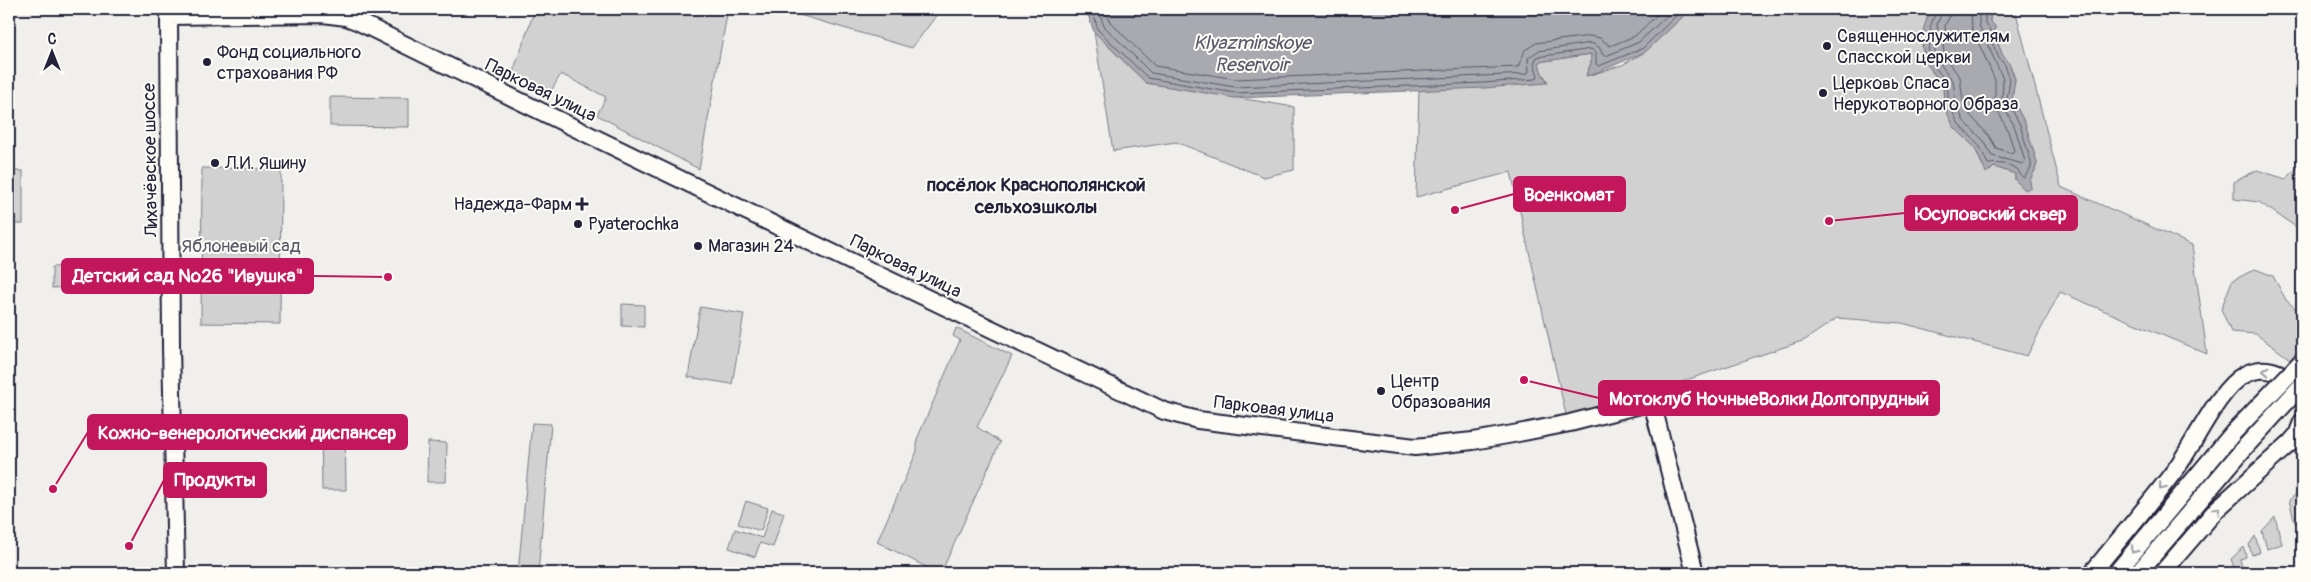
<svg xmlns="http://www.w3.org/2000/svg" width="2311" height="582" viewBox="0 0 2311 582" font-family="Pangolin,sans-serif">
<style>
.green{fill:#d2d1d1;stroke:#7a7a86}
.water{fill:#a9a9b0;stroke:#737381}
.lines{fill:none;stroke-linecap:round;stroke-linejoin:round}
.shore{stroke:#58586a;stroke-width:1}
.secondary-casing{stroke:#22223b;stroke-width:20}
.secondary{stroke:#fdfcf7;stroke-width:16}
.secondary-bridge-casing{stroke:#22223b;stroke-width:20;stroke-linecap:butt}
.secondary-bridge{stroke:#fdfcf7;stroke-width:16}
.oneway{stroke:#9a9aa2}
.poi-dot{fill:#22223b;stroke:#fdfcf7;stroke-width:2}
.labels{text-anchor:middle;stroke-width:4;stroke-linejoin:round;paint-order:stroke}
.poi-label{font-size:18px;fill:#22223b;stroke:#fdfcf7;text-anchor:start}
.street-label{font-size:18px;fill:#22223b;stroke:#fdfcf7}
.park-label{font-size:18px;fill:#575768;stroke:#fdfcf7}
.water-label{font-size:19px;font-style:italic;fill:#58586a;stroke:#fdfcf7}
.neighbourhood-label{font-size:19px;font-weight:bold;fill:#22223b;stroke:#fdfcf7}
.leader{fill:none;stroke:#c2185b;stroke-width:2}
.callout-dot{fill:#c2185b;stroke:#fdfcf7;stroke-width:2}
.callout{fill:#c2185b;stroke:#c2185b;stroke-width:2}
.callout-label{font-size:19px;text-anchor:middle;font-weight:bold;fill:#fff}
</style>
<rect width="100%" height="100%" fill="#f0efec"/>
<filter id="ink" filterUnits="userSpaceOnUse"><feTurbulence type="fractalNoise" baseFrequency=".02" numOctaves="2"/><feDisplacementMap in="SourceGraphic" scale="10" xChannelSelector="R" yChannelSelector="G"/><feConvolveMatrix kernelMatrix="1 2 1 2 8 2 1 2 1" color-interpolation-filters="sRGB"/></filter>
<g filter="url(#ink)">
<g class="green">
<path d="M535,9H728L699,169L597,115L606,97L561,74L551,91L513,72Z"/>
<path d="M779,9H941L912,48Z"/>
<path d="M1691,9H1934L1929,13L1928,34L1922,45L1923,53L1926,56L1932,72L1943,85L1944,106L1954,127L1975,148L1983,167L1990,171L1994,167L2015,173V180L2025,190L2035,170L2037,163L2025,123L2012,99L2015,79L2009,62L2003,56L1994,34L1995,27L1990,21L1991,9H2015L2061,187L2192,245L2207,354L2060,292L2027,356L1902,323L1837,318L1805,340L1651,392L1566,415L1511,172L1416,197L1419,90L1548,82L1541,71L1538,62L1591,54V63L1586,75H1591L1622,65L1645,52Z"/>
<path d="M1094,32L1146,83L1294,107V170L1264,177L1176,142L1113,151Z"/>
<path d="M330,97L409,98V127L330,126Z"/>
<path d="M2302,163V231L2259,202L2234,199V182L2257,170L2286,179Z"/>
<path d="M202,168L281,169L280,324L201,323Z"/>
<rect x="9" y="171" width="14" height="53"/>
<path d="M78,266V287L52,288V267Z"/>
<path d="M2255,269L2273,276L2286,300L2302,314V368L2256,334L2231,332L2221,309L2232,281Z"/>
<path d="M622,304L644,305V327L622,326Z"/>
<path d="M700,307L744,314L732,384L688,377Z"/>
<path d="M956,328L1012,356L977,427L1000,442L941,573H938L877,542L917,451V439L960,340L953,336Z"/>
<path d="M321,422H345L346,490H322Z"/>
<path d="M532,423L551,424L538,573H518Z"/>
<path d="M428,442L447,443L446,482H427Z"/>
<path d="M2297,493L2302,521L2295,523L2289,500Z"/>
<path d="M746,501L768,508L761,531L738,524Z"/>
<path d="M772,509L784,513L773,547L760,543L755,557L729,548L735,529L762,538Z"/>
<path d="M2275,517L2282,544L2267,549L2262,531Z"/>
<path d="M2255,536L2260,552L2252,555L2249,545Z"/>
<path d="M2244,547L2246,557L2240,559L2243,571L2236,573L2231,559Z"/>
</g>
<g class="water">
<path d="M1086,9H1691L1645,52L1591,75L1586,76L1591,63V54L1539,62L1541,71L1548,83L1484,88L1235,98L1146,83L1094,32Z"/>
<path d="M1934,9H1991L1990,21L1995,26L1994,34L2003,56L2009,62L2015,79L2012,99L2025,123L2037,163L2035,170L2030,180L2031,187L2025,190L2015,180V174L1994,167L1986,173L1975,148L1954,127L1944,106L1943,85L1926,63V56C1919,48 1924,41 1928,34L1923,30L1929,13Z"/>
</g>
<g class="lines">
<g class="shore">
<path d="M1092,9L1098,30L1148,78L1235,93L1483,83L1536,79L1538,76L1534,63L1537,57L1591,49L1596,53V64L1599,66L1643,48L1683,9"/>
<path d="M1098,9L1104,26L1151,73L1235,87L1527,74L1529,71L1528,58L1538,51L1591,43L1599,47L1603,55L1606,56L1639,42L1674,9"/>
<path d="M1106,9L1110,22L1155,66L1236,79L1518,67L1525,50L1536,43L1590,36L1600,38L1610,46L1635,36L1663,9"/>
<path d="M1937,9L1930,27L1933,35L1928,49L1931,55L1932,63L1947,83L1949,105L1958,123L1979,145L1988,164C1996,163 2009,163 2017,169C2020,172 2020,176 2024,178L2031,168V162L2020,125L2007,100L2010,79L2005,65L1999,58L1989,36L1990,29L1985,23V9"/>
<path d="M1943,9L1937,25L1939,36L1934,47L1937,60L1953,81L1956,103L1963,120L1984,141L1992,156L2023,164L2025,161L2015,128L2002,103L2003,79L1979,25V9"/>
<path d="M1951,9L1950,16L1945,25L1946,37L1943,47L1945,58L1960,77L1963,101L1970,115L1989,136L1996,148L2012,153L2014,150L2008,131L1995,105V80L1972,28L1971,9"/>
</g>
<g class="secondary-casing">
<g id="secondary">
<path d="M176,573L171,346L169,16L323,14L346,17L359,22C626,154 894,283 1164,411L1198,420L1415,447L1473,441L1513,434L1570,423L1652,402L1695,573"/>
<path d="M2092,573C2119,539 2149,505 2175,470C2194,445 2218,389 2244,375C2268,362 2292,375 2302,398"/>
<path d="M2116,573L2233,433"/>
<path d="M2138,573L2246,446"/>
<path d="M2162,573L2217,509L2290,443L2297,435L2302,422"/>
</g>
</g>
<use href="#secondary" class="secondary"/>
<g class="secondary-bridge-casing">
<g id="secondary-bridge">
<path d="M2233,433L2302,361"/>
<path d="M2246,446L2302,385"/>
</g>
</g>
<use href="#secondary-bridge" class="secondary-bridge"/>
</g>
<defs><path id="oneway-chevron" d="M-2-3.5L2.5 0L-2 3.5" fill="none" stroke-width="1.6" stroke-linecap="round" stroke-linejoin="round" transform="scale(1.25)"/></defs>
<g class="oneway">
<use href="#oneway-chevron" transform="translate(2266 371) rotate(-176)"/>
<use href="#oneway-chevron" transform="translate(2162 487) rotate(129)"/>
<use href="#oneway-chevron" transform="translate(2217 510) rotate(-47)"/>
<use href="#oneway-chevron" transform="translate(2134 550) rotate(129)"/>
</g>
</g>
<g class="poi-dot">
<circle cx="1827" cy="46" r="5"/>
<circle cx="207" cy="62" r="5"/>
<circle cx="1823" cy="93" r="5"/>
<circle cx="215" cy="163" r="5"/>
<path d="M579.5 196.5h5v5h5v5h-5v5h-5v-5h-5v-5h5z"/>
<circle cx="578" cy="224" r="5"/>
<circle cx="698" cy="246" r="5"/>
<circle cx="1381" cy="391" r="5"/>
</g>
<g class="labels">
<g class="poi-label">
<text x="1837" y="42">Священнослужителям<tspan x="1837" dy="21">Спасской церкви</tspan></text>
<text x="217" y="58">Фонд социального<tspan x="217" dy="21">страхования РФ</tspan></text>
<text x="1833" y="89">Церковь Спаса<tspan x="1833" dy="21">Нерукотворного Образа</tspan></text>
<text x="225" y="169">Л.И. Яшину</text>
<text x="572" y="210" text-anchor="end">Надежда-Фарм</text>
<text x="588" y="230">Pyaterochka</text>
<text x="708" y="252">Магазин 24</text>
<text x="1391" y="387">Центр<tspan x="1391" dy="21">Образования</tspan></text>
</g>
<g class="street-label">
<text transform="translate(541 90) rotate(26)" y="6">Парковая улица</text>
<text transform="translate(150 160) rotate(-91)" y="6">Лихачёвское шоссе</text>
<text transform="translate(906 266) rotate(26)" y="6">Парковая улица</text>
<text transform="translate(1274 409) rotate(7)" y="6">Парковая улица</text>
</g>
<g class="park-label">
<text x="241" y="252">Яблоневый сад</text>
</g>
<g class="water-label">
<text x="1252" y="49">Klyazminskoye<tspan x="1252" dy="22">Reservoir</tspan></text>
</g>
<g class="neighbourhood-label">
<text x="1036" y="191">посёлок Краснополянской<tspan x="1036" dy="22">сельхозшколы</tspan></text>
</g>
</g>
<path class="leader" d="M1455 210L1514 194M1829 221L1905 213M388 277L313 276M1524 380L1599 398M53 489L88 432M129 546L164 480"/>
<g class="callout-dot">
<circle cx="1455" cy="210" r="5"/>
<circle cx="1829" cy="221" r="5"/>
<circle cx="388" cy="277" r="5"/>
<circle cx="1524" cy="380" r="5"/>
<circle cx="53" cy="489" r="5"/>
<circle cx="129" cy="546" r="5"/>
</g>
<g class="callout">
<rect x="1514" y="177" width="111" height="34" rx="5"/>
<rect x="1905" y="196" width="172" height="34" rx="5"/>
<rect x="62" y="259" width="251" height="34" rx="5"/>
<rect x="1599" y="381" width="340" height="34" rx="5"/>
<rect x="88" y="415" width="319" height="34" rx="5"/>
<rect x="164" y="463" width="102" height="34" rx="5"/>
</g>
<g class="callout-label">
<text x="1569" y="201">Военкомат</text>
<text x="1991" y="220">Юсуповский сквер</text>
<text x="188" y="282">Детский сад №26 "Ивушка"</text>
<text x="1769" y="405">Мотоклуб НочныеВолки Долгопрудный</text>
<text x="247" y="439">Кожно-венерологический диспансер</text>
<text x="215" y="486">Продукты</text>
</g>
<rect width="2311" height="582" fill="none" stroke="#fdfcf7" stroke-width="30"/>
<rect x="15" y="15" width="2281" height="552" fill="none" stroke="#22223b" stroke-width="2" filter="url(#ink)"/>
<g transform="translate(52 52)" stroke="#fdfcf7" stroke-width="4" paint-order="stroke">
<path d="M0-4L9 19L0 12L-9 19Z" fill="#22223b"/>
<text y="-8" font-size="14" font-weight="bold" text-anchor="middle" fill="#22223b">С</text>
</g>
</svg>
